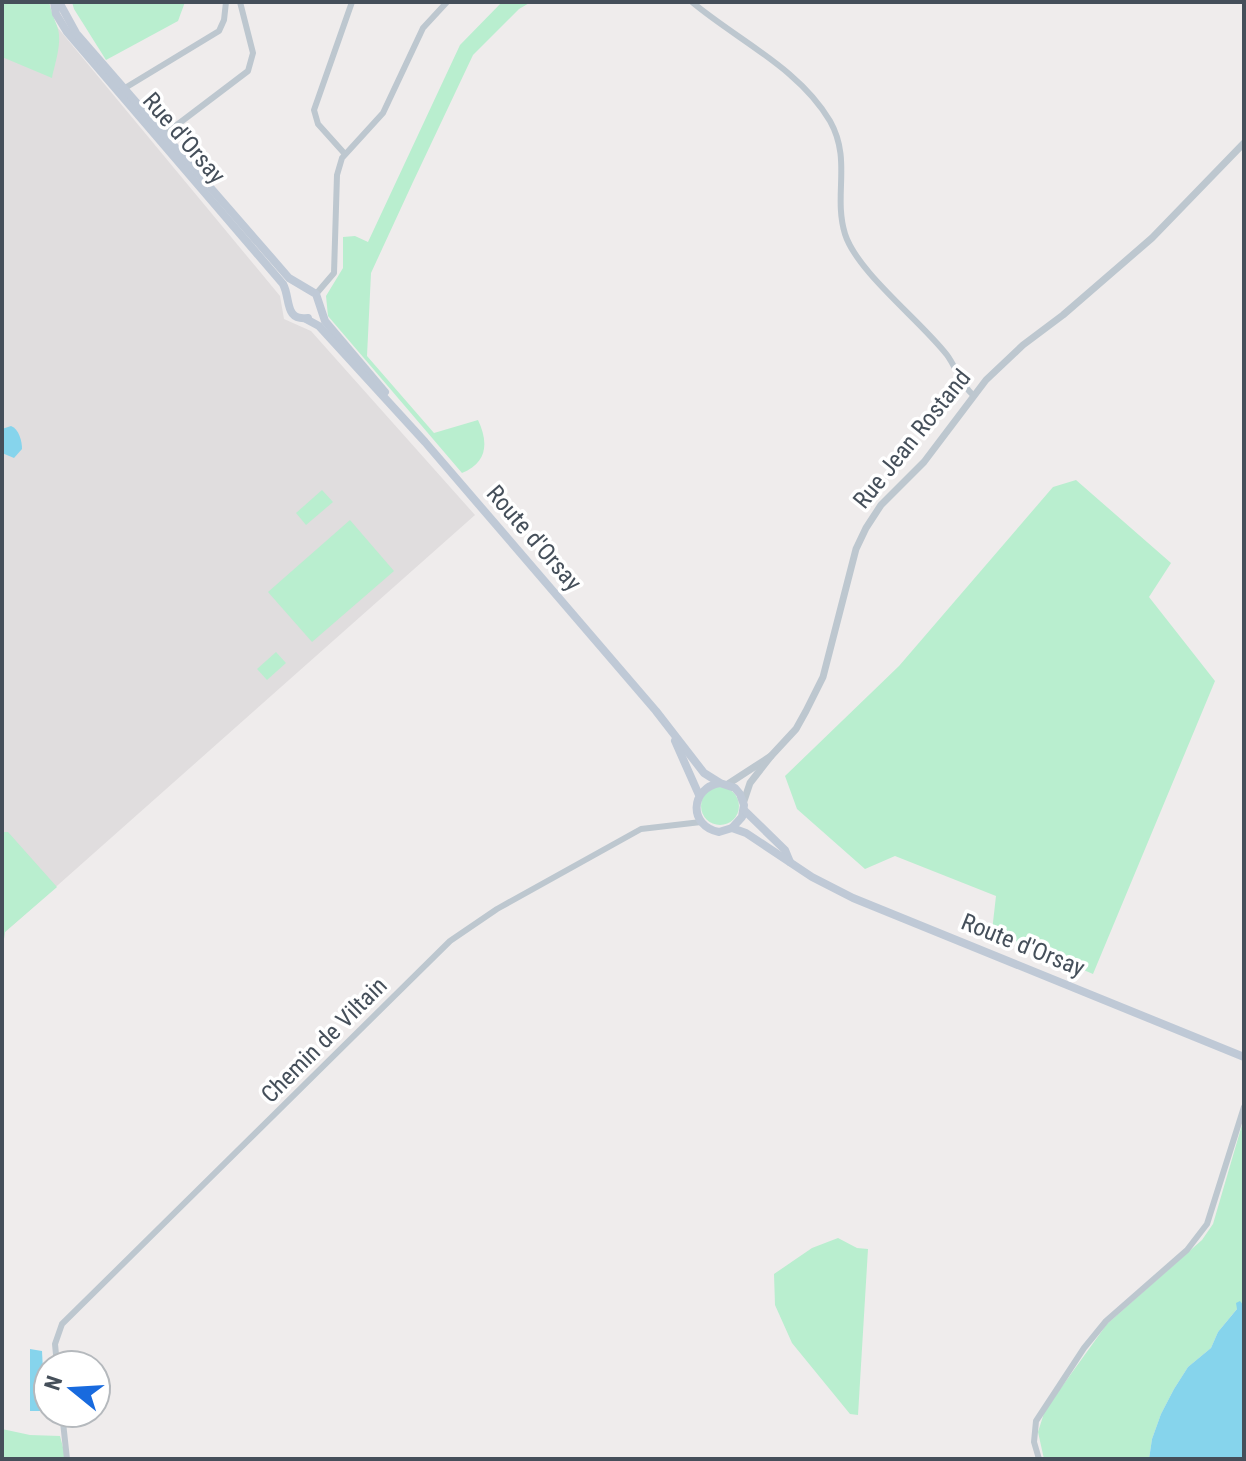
<svg xmlns="http://www.w3.org/2000/svg" width="1246" height="1461" viewBox="0 0 1246 1461" font-family="'Roboto Condensed',sans-serif">
<style>
.education{fill:#e0ddde}
.green{fill:#b9eecf}
.water{fill:#86d4ec}
.lines{fill:none;stroke-linecap:round;stroke-linejoin:round}
.minor{stroke:#bdc7cf;stroke-width:6}
.tertiary{stroke:#bdc7cf;stroke-width:7}
.secondary{stroke:#bfc9d6;stroke-width:8}
.labels{text-anchor:middle;stroke-width:7;stroke-linejoin:round;paint-order:stroke}
.street-label{font-size:24px;fill:#454f5a;stroke:#fff}
</style>
<rect width="100%" height="100%" fill="#efecec"/>
<path class="education" d="M2,2H49L53,18L58,28L280,296L284,319L311,331L475,515L5,932L2,952Z"/>
<g class="green">
<path d="M2,2H49C51,11 54,18 57,26C63,41 55,63 52,78L2,57Z"/>
<path d="M72,2H185L178,21L106,60L74,9Z"/>
<path d="M502,2H531L519,9L473,55L413,182L371,273L367,356L434,433L478,420C489,443 487,463 462,473L328,316L326,296L343,268V237L355,236L368,242L460,45Z"/>
<path d="M1076,480L1171,563L1149,597L1215,681L1093,974L992,931L996,896L895,856L865,869L797,809L785,776L899,666L1053,487Z"/>
<path d="M322,490L333,502L306,525L296,513Z"/>
<path d="M350,520L394,571L312,642L268,592Z"/>
<path d="M276,652L286,663L267,680L257,669Z"/>
<circle cx="720" cy="806" r="19"/>
<path d="M2,832H8L57,887L5,932L2,952Z"/>
<path d="M1244,1118V1306L1241,1304L1218,1332L1211,1348L1188,1367L1174,1389L1161,1414L1152,1439L1149,1459H1044L1038,1432L1045,1410L1107,1324L1202,1240L1213,1224Z"/>
<path d="M838,1238L857,1248L868,1249L858,1415L850,1414L792,1343L775,1305L774,1274L812,1248Z"/>
<path d="M2,1429L30,1435L60,1436L66,1459H2Z"/>
</g>
<g class="water">
<path d="M11,426C19,429 22,441 22,449L14,458L2,453V429Z"/>
<path d="M1240,1301L1244,1306V1459H1149L1152,1439L1161,1414L1174,1389L1188,1367L1211,1348L1218,1332L1237,1309L1236,1303Z"/>
<path d="M30,1349L42,1351L45,1411H30Z"/>
</g>
<g class="lines">
<g class="minor">
<path d="M692,2C737,40 799,68 830,121C852,160 833,195 845,234C857,272 921,321 947,355C956,367 961,385 973,395"/>
<path d="M125,93V88L219,31L224,20L226,2"/>
<path d="M161,137L248,71L253,53L240,2"/>
<path d="M344,153L318,124L314,110L352,2"/>
<path d="M316,294L334,273L337,175L342,158L383,113L423,28L447,2"/>
<path d="M57,1365L55,1344L62,1324L450,941L497,909L641,829L701,822"/>
<path d="M62,1413L67,1459"/>
<path d="M1039,1459L1034,1442L1036,1421L1084,1348L1106,1321L1187,1250L1207,1224L1244,1107"/>
</g>
<g class="tertiary">
<path d="M728,784L771,756L796,729L806,711L823,677L856,549L866,528L881,505L924,462L986,380L1023,345L1063,315L1152,238L1244,143"/>
<path d="M744,801L750,783L771,756"/>
</g>
<g class="secondary">
<path d="M54,2L56,14L67,32L283,284C291,299 284,321 308,318"/>
<path d="M59,2L76,33L289,278L316,294L325,321L385,392"/>
<path d="M306,319L319,326L425,442L656,711L704,773L720,783L735,788L740,794L744,805L742,817L732,828L719,832C688,826 690,788 720,783"/>
<path d="M675,741L699,795"/>
<path d="M744,810L785,850L790,862"/>
<path d="M732,828L746,833L812,877L853,898L1244,1057"/>
</g>
</g>
<g class="labels">
<g class="street-label">
<text transform="translate(184 138) rotate(49)" y="8">Rue d'Orsay</text>
<text transform="translate(912 439) rotate(-51)" y="8">Rue Jean Rostand</text>
<text transform="translate(534 538) rotate(49)" y="8">Route d'Orsay</text>
<text transform="translate(1023 945) rotate(22)" y="8">Route d'Orsay</text>
<text transform="translate(324 1040) rotate(-45)" y="8">Chemin de Viltain</text>
</g>
</g>
<rect width="1246" height="1461" fill="none" stroke="#454f5a" stroke-width="8"/>
<g transform="translate(72 1389) rotate(288)"><circle r="38" fill="#ffffff" stroke="#b5b9bd" stroke-width="2"/>
<path d="M0-6L14 30L0 20L-14 30Z" fill="#186ade"/>
<text y="-12" font-size="22" font-weight="bold" text-anchor="middle" fill="#454f5a">N</text>
</g>
</svg>
